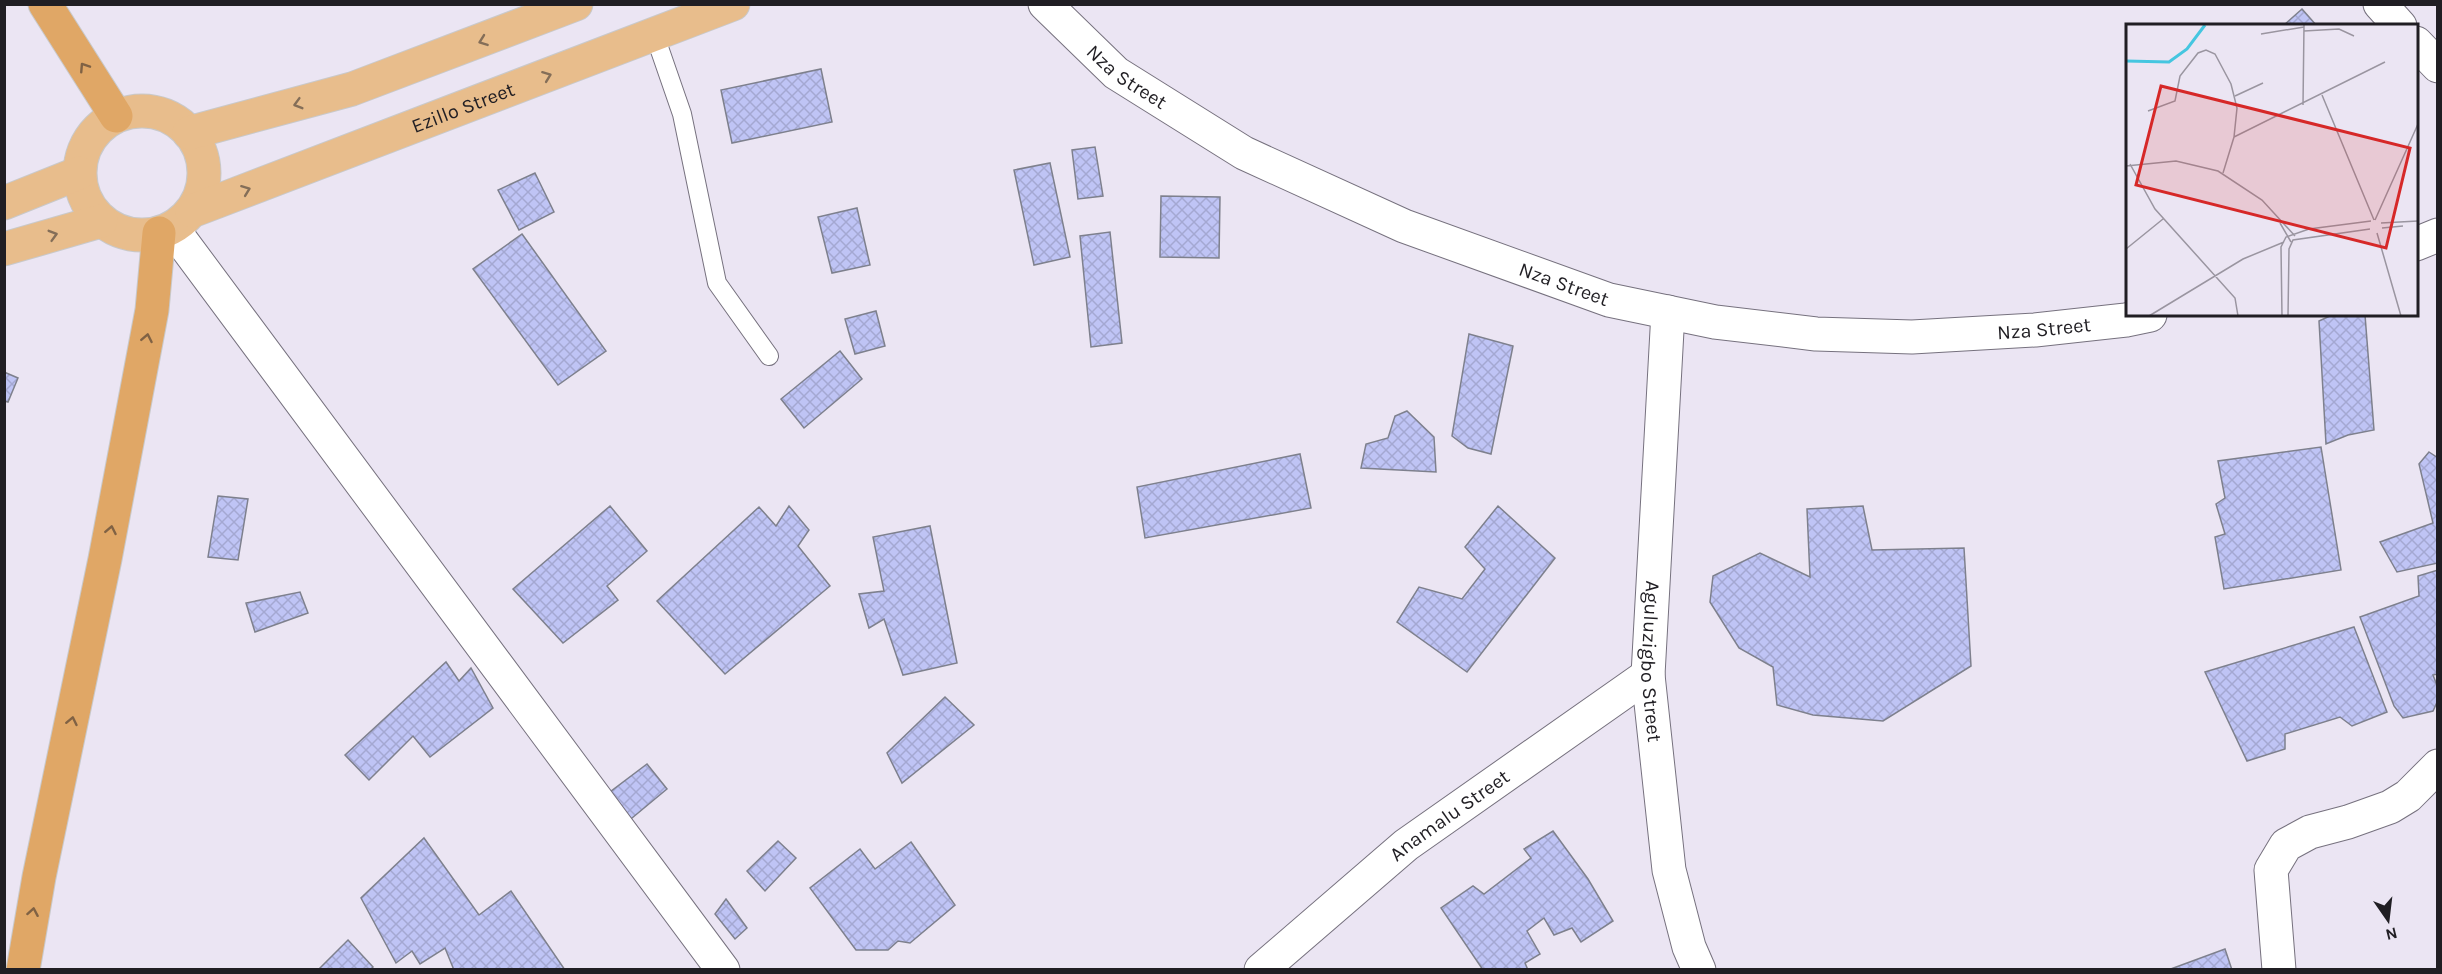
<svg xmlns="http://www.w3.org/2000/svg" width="2442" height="974" viewBox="0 0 2442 974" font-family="Karla,sans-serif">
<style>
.building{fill:url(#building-cross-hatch);stroke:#7e808d;stroke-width:1.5}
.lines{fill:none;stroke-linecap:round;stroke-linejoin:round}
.service-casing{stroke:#76717e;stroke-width:20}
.minor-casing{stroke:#76717e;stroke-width:35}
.tertiary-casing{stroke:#76717e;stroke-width:35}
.primary-casing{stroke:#c9c9ca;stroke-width:35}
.trunk-casing{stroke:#c9c9ca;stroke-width:35}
.service{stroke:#fff;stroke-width:18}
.minor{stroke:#fff;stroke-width:33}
.tertiary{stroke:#fff;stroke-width:33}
.primary{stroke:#e8bd8c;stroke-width:33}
.trunk{stroke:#e0a766;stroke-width:33}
.oneway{stroke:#846e58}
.oneway2{stroke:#806244}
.labels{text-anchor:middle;stroke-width:4.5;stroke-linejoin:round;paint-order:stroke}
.street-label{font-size:20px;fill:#201e23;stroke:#ebe5f3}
.inset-river{fill:none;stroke:#45c6e0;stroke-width:3}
.inset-road{fill:none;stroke:#9a95a0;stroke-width:1.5}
.view{fill:#d62828;fill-opacity:0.15;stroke:#d62828;stroke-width:3}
.inset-edge{fill:none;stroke:#201e23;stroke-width:3}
</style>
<defs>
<pattern id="building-cross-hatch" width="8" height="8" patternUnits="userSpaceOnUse" patternTransform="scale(1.5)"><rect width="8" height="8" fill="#bfc4f5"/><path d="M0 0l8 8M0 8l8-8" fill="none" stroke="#a4a8d2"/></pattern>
</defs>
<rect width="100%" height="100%" fill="#ebe5f3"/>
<g class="building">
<path d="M2302,9L2317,26H2283Z"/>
<path d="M821,69L832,122L732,143L721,90Z"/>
<path d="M1095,147L1103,196L1078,199L1072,150Z"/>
<path d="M1050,163L1070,257L1034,265L1014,170Z"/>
<path d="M535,173L554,212L519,230L498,190Z"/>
<path d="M1161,196L1220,197L1219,258L1160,257Z"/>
<path d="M857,208L870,265L832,273L818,217Z"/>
<path d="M1110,232L1122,343L1091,347L1080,236Z"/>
<path d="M522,234L606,351L558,385L473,269Z"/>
<path d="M876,311L885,346L855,354L845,319Z"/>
<path d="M2332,315H2365L2374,430L2348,435L2326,444L2319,321Z"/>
<path d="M1469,334L1513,346L1491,454L1468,448L1452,436Z"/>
<path d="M840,351L862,379L804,428L781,399Z"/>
<path d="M4,372L18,378L8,402L4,401Z"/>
<path d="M1407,411L1434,437L1436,472L1361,468L1366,444L1388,438L1395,416Z"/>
<path d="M2321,447L2341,570L2224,589L2215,537L2225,534L2216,504L2225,498L2218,461Z"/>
<path d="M2429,452L2438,458V563L2397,572L2380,542L2433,523L2419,464Z"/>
<path d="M1300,454L1311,508L1145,538L1137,487Z"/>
<path d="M218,496L248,499L238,560L208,557Z"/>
<path d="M610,506L647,551L607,586L618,600L563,643L513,589Z"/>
<path d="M789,506L809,530L798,546L830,586L725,674L657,601L759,507L776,526Z"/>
<path d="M1498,506L1555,558L1467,672L1397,622L1419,587L1462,599L1485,569L1465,547Z"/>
<path d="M1863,506L1872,550L1964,548L1971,666L1883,721L1813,715L1777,705L1773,667L1739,648L1710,602L1713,576L1760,553L1810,577L1807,509Z"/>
<path d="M930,526L957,663L903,675L884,619L869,628L859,594L884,591L873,537Z"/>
<path d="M2438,570V674L2433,675L2438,688V700L2433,711L2403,718L2394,706L2360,617L2419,596L2418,576Z"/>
<path d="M300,592L308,613L255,632L246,603Z"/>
<path d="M2354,627L2387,712L2352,726L2340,717L2285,734V749L2247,761L2205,672Z"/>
<path d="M446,662L459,681L471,668L493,708L430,757L413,736L369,780L345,755Z"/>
<path d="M945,697L974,725L902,783L887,753Z"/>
<path d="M647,764L667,789L626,823L606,795Z"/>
<path d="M1553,831L1588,879L1613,921L1581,942L1572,928L1554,935L1544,918L1527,931L1540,954L1525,963L1528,970H1483L1441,908L1473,886L1484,894L1531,858L1524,849Z"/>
<path d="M424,838L479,915L511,891L565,970H454L445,948L420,964L412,951L396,963L361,898Z"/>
<path d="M778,841L796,858L765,891L747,871Z"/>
<path d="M911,842L955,905L910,943L898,941L888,950H856L810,888L860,849L875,869Z"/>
<path d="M726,899L747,928L735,939L715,914Z"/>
<path d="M348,940L373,967L370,970H318Z"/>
<path d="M2225,949L2232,970H2168Z"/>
</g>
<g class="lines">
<g class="service-casing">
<path id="service" d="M655,36L682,114L717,283L769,356"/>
</g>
<g class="minor-casing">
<g id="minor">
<path d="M2380,4L2400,26"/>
<path d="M2416,43L2438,66"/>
<path d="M172,228L723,970"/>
<path id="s1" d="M1668,312L1648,675L1669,870L1689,947L1699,970"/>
<path id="s2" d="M1261,970L1406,845L1648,675"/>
<path d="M2279,970L2271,870L2286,845L2310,832L2348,822L2390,807L2408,796L2438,766"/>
</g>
</g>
<g class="tertiary-casing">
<g id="tertiary">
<path id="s3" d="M1045,4L1116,73L1244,153L1404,226L1609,300L1715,322L1816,334L1912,337L2035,330L2126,320L2150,315"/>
<path d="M2416,244L2438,235"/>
</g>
</g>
<g class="primary-casing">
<g id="primary">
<circle cx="142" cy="173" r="62"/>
<path d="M189,133L352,89L576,4"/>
<path d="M4,203L79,173"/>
<path id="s4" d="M192,211L733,4"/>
<path d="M4,249L101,221"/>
</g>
</g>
<g class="trunk-casing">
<g id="trunk">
<path d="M45,4L116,116"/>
<path d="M23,970L39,877L105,559L152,310L159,233"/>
</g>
</g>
<use href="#service" class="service"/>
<use href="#minor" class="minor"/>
<use href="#tertiary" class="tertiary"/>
<use href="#primary" class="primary"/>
<use href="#trunk" class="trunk"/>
</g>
<defs><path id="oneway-chevron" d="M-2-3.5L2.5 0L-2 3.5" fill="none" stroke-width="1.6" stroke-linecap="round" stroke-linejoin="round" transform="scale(1.5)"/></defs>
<g class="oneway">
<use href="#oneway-chevron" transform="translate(483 41) rotate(160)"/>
<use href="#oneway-chevron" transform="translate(547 76) rotate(-21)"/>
<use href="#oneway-chevron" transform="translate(298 104) rotate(164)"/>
<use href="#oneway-chevron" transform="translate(246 190) rotate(-21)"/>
<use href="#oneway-chevron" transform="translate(53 235) rotate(-16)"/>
</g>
<g class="oneway2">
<use href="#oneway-chevron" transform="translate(84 67) rotate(-123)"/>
<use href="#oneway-chevron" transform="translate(147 338) rotate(-79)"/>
<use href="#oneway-chevron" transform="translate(111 530) rotate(-79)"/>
<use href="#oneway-chevron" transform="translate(72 721) rotate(-78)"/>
<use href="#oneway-chevron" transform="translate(33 912) rotate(-80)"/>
</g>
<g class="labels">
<g class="street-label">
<text dy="7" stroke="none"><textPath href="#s3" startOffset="110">Nza Street</textPath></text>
<text dy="7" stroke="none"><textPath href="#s4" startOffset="290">Ezillo Street</textPath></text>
<text dy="7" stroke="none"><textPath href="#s3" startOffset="596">Nza Street</textPath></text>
<text dy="7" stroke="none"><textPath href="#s3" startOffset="1082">Nza Street</textPath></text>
<text dy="7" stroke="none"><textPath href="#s1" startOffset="350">Aguluzigbo Street</textPath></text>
<text dy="7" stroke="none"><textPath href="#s2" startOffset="244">Anamalu Street</textPath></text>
</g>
</g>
<g transform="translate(2126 24)">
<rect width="292" height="292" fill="#ebe5f3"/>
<path class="inset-river" d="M0,37L43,38L61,25L79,1"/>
<path class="inset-road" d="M178,7L213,5L228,12M135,10L178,3M196,71L248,196M109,72L137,59M177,81L178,1M22,87L49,77L54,52L72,29L80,26L89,30L105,60L111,84L108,113L97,149M108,113L259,38M4,140L29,185L109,274L112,292M0,142L50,137L92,147L136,176L169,212M249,196L292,100M154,199L165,218M255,199L292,197M256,204L277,202M251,209L275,292M0,225L37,195M23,292L117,235L158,218M156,292L155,223L160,213L183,205L245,197M162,292L163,225L167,216L244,205"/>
<path class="view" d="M35,62L284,124L260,224L10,161Z"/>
<rect width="292" height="292" class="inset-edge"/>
</g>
<rect width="2442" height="974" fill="none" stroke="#201e23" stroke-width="12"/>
<g transform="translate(2388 920) rotate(166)" stroke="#ebe5f3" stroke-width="4.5" paint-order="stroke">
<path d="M0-4.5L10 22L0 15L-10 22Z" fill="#201e23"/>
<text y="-9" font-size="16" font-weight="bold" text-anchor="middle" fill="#201e23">N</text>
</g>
</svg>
